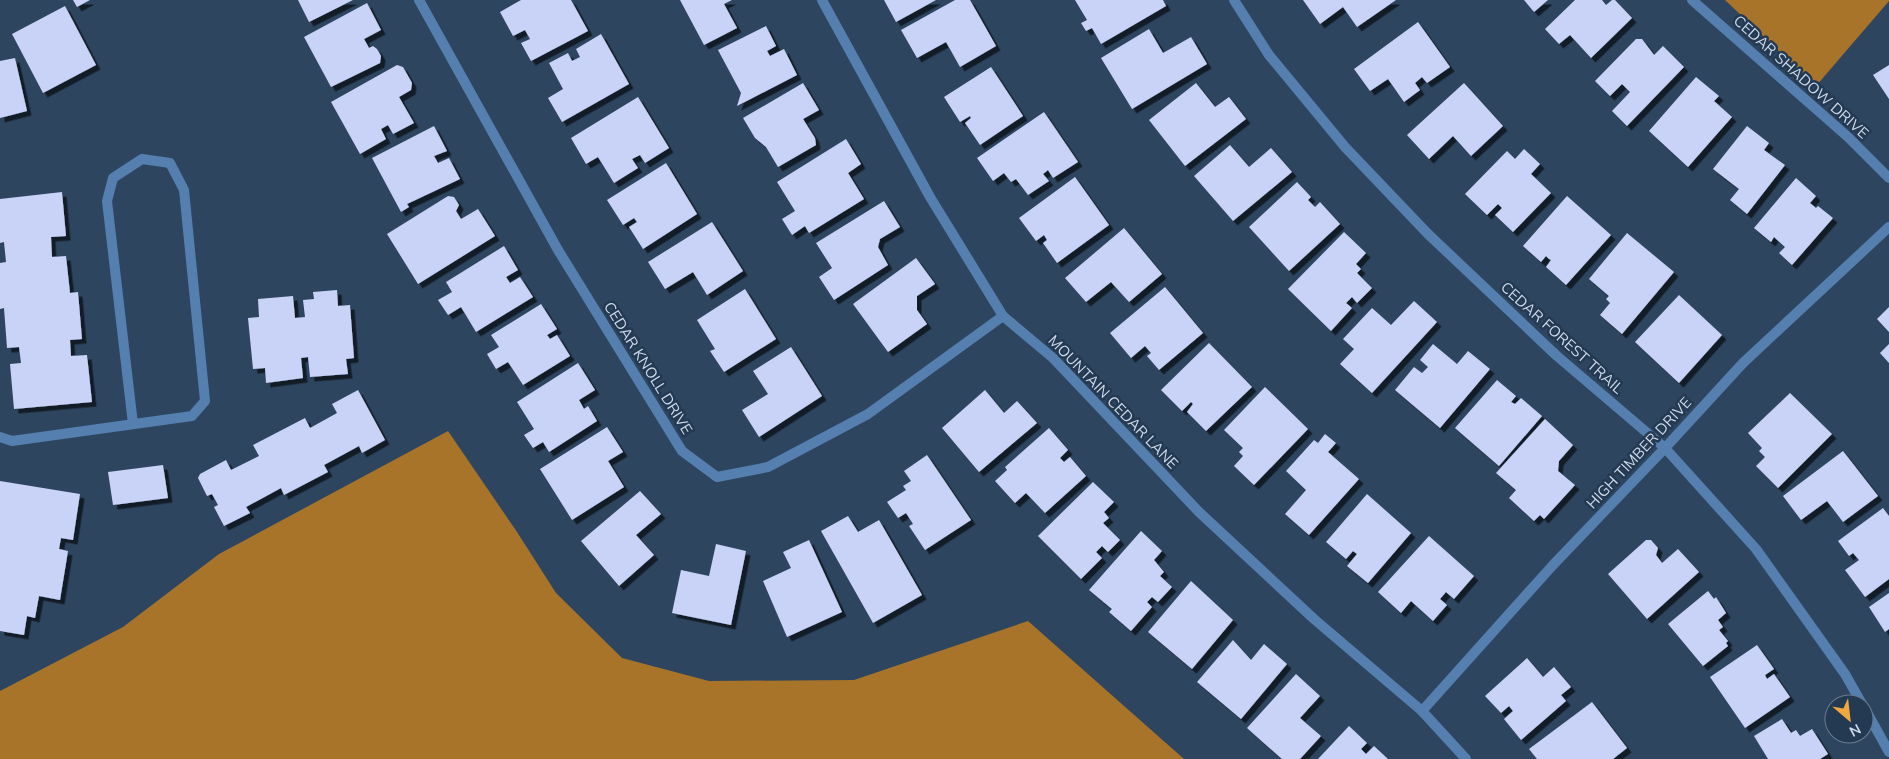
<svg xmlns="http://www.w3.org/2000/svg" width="1889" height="759" viewBox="0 0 1889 759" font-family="Mulish,sans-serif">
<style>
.forest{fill:#a7742a}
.building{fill:#c8d3f7;filter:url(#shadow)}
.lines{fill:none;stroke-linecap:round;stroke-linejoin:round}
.service{stroke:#547faf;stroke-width:10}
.minor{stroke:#547faf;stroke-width:10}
.labels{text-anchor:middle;stroke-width:5;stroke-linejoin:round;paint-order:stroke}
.street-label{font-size:15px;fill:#cddaea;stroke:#243a53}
</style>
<defs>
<filter id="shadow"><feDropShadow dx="4.5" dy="4.5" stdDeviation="0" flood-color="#0009"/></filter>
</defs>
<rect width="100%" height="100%" fill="#2e455f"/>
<g class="forest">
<path d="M1725,0H1889V1L1816,86Z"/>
<path d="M448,431L517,532L556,593L622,658L709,681L854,680L1028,621L1184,759H0V691L123,627L219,554Z"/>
</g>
<g class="building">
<path d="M73,0H90L77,7Z"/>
<path d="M298,0H353L309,22Z"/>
<path d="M521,0H571L588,31L531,61L521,43L530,39L525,30L513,36L500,12Z"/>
<path d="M680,0H732L724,4L737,28L704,45Z"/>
<path d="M884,0H936L896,22Z"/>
<path d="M955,0H970L996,46L960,67L946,42L917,58L901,30Z"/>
<path d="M1075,0H1163L1166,6L1101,44L1092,28L1086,31L1081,23L1087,20Z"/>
<path d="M1303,0H1396L1357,27L1343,7L1320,24Z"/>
<path d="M1524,0H1548L1534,12Z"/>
<path d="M1575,0H1602L1606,5L1612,0H1615L1632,18L1591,58L1570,35L1559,44L1545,29Z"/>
<path d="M367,3L381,30L364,39L369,48L373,46L377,49L381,56L380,63L331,87L304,37Z"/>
<path d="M65,6L96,65L43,93L12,34Z"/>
<path d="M1418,22L1450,67L1427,83L1422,77L1415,83L1420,90L1404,102L1388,79L1370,91L1354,69Z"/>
<path d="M766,26L776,46L767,51L770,56L784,49L797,75L737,106L741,93L718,50Z"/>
<path d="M1149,29L1163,53L1191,37L1207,64L1132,109L1101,58Z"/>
<path d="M601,34L629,84L562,122L548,98L563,89L549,63L568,53L572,61L580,57L576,49Z"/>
<path d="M1636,39H1642L1654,55L1663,46L1684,67L1627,126L1612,111L1630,92L1622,84L1610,96L1595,81Z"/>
<path d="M15,58L27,111L0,118V61Z"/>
<path d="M397,65L403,67L412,83L411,90L399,97L414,123L393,134L388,125L381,129L386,139L360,154L331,102Z"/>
<path d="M1889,65V99L1873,75Z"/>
<path d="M991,67L1023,116L980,145L965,123L971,118L970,116L960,122L944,97Z"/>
<path d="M1696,77L1719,96L1714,101L1732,117L1688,167L1649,131Z"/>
<path d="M803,83L819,110L803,119L815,138L816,145L778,167L766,147L755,138L743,118Z"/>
<path d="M1196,83L1215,107L1229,97L1246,119L1185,166L1149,120Z"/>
<path d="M1464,83L1503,126L1471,156L1453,136L1429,159L1407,135Z"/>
<path d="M638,97L669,148L645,163L640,155L632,159L638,168L614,183L598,157L586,164L571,138Z"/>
<path d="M1044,112L1078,162L1053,178L1048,170L1043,174L1049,181L1028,195L1016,179L1011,182L1004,173L993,181L977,158Z"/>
<path d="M434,126L447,151L434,156L438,163L449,158L460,179L407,204L409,207L401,212L372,158Z"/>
<path d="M1747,126L1769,143L1764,150L1785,165L1747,214L1730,200L1739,189L1713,169Z"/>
<path d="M846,139L861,164L848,173L864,199L809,233L805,226L792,235L782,219L795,211L777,182Z"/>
<path d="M1230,145L1249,167L1271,148L1292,172L1233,221L1194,176Z"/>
<path d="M1524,149L1540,164L1531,174L1551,193L1513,232L1495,215L1502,208L1498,204L1487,215L1465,194L1507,151L1515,159Z"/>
<path d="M666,163L697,214L643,249L629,227L637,222L634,218L623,225L607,200Z"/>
<path d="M1075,177L1109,225L1057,263L1043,243L1047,240L1044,235L1036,241L1019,218Z"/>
<path d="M1796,178L1816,196L1810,203L1816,208L1818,206L1833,218L1792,265L1779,253L1785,247L1774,237L1771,242L1754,228Z"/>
<path d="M1297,182L1311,197L1308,200L1315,207L1320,202L1340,224L1289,271L1249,227Z"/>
<path d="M62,192L66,236L51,237L52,257L66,256L70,293L78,292L82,339L70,340L71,356L87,355L92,402L14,409L10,364L21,363L19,347L7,348L4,308L0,309V263L6,262L4,242L0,243V199Z"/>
<path d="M448,196L454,197L459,205L456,211L461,219L478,209L495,236L418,284L387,234Z"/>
<path d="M1567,196L1611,235L1566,285L1546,267L1551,260L1549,259L1546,256L1541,262L1523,246Z"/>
<path d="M884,201L900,227L880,239L878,247L888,265L834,300L819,277L832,268L816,243Z"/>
<path d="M712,222L743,271L707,295L693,272L665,289L648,262Z"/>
<path d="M1124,228L1162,274L1129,302L1111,282L1086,302L1065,278Z"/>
<path d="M1344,232L1366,253L1356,264L1361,269L1357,273L1372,288L1357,303L1352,297L1346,303L1352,308L1331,331L1288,289Z"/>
<path d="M1627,233L1674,272L1622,334L1600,315L1610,303L1606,299L1609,296L1589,279Z"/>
<path d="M504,246L518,270L506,277L510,283L520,277L533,297L476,332L461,307L448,315L438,300L452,292L446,282Z"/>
<path d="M916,258L935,284L917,296V310L927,324L888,352L853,304Z"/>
<path d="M1165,287L1203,333L1159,370L1147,356L1151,353L1145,346L1131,358L1110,333Z"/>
<path d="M745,289L776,339L724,372L710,351L715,349L697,320Z"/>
<path d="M337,290L338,306L350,305L354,358L346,359L348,374L310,377L308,357L301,358L303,378L266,383L265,368L253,369L248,318L259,317L258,299L293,296L295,318L305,317L303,300L314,299L313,292Z"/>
<path d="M1679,295L1722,335L1679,383L1635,342Z"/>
<path d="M1414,301L1437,322L1372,393L1340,364L1354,349L1343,339L1372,308L1391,325Z"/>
<path d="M541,304L557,329L547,335L550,339L557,335L570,356L523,385L508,362L496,369L487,354L499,347L491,335Z"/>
<path d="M1889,307V332L1877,319Z"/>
<path d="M1209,343L1252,387L1206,431L1187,412L1193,404L1191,402L1182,411L1161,390Z"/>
<path d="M1433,344L1457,364L1468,351L1490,369L1440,428L1395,390L1414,367L1422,373L1428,367L1420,360Z"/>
<path d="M1889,344V363L1880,353Z"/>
<path d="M791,347L822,396L759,437L742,410L768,394L753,371Z"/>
<path d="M578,363L595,390L579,400L584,409L588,406L597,421L549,452L543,442L533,448L524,435L534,429L517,402Z"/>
<path d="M1497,380L1516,396L1511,402L1515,404L1521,398L1542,416L1499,466L1455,428Z"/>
<path d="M1265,387L1308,429L1254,485L1234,466L1243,456L1239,452L1243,448L1224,430Z"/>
<path d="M358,390L385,440L362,453L359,446L324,465L328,472L284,495L281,488L246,507L250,513L224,526L214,507L218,505L212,494L207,496L198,478L200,474L226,460L231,470L259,456L253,445L305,418L310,428L337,413L332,404Z"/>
<path d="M985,390L1004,413L1017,401L1037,423L979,472L942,428Z"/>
<path d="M1790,393L1832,434L1778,488L1756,466L1765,457L1759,451L1762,448L1748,433Z"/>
<path d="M1545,419L1573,445L1559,461L1558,471L1575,485L1544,519L1540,515L1534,521L1509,498L1516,490L1496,473Z"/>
<path d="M607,427L623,452L608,461L624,487L572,520L540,469Z"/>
<path d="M1049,428L1068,450L1060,458L1064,462L1070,457L1086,476L1045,513L1026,493L1015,503L995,481L1007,470L1005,467Z"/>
<path d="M1325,434L1336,443L1328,452L1359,479L1309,535L1285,514L1306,490L1286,471L1314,440L1318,443Z"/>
<path d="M1843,451L1878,496L1843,522L1827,501L1801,520L1783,496Z"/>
<path d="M927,455L971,520L925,550L909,526L913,524L906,513L898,518L887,502L906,490L903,486L911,481L904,471Z"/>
<path d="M163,465L168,498L113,505L108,472Z"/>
<path d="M0,481L80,494L73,540L61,538L59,549L68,551L60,600L39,596L35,618L27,616L24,635L0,631Z"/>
<path d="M1093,482L1114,502L1104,512L1109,518L1103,523L1120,540L1108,552L1102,546L1096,552L1102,558L1081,579L1038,536Z"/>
<path d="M640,491L661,514L636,535L654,555L619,586L581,541Z"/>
<path d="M1367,494L1411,533L1368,583L1347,566L1357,554L1353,551L1346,559L1326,542Z"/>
<path d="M1883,508L1889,516V579L1865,597L1845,570L1859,560L1853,553L1849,556L1838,541Z"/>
<path d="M848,516L858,532L879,520L922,595L873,623L821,531Z"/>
<path d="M1141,531L1162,551L1154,560L1164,572L1160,576L1172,587L1158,602L1152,597L1147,602L1152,607L1131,631L1109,612L1112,609L1089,590Z"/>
<path d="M1429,536L1474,576L1454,599L1446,592L1440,599L1447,605L1433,621L1411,601L1401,613L1378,592Z"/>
<path d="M809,540L842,612L787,637L763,581L791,568L783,552Z"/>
<path d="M1646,540H1651L1658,548L1656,555L1662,563L1678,549L1699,572L1647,619L1608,574Z"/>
<path d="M716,544L746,551L731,625L672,613L681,570L709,576Z"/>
<path d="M1191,581L1233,620L1192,669L1148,632Z"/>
<path d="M1708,591L1714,599L1716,597L1726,613L1718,620L1723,627L1719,630L1728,641L1726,643L1728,646L1703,666L1668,624Z"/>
<path d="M1889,593V629L1885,632L1869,607Z"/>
<path d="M1233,640L1251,660L1264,644L1287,664L1241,719L1197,682Z"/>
<path d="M1757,645L1774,669L1765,675L1767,679L1774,674L1790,697L1745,728L1710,677Z"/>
<path d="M1527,658L1543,677L1554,667L1571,687L1561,695L1566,701L1521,740L1504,719L1513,711L1509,706L1501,713L1485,696Z"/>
<path d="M1296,674L1320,696L1300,718L1321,736L1300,759H1282L1247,728Z"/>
<path d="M1592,702L1627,748L1613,759H1537L1529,749Z"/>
<path d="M1782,719L1791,733L1796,730L1800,736L1812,729L1828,754L1820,759H1768L1754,736Z"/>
<path d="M1349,726L1367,743L1361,749L1366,754L1374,746L1388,759H1318Z"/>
</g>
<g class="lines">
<path class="service" d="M0,437L12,441L192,416L205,401L184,190L170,163L142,159L113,178L107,201L133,424"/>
<g class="minor">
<path d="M419,0L558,250L682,451L717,477L768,467L868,414L1003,316"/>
<path d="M822,0L930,197L1003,316L1053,358L1199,512L1314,619L1422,711L1466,759"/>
<path d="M1234,0L1269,55L1345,147L1428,234L1557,356L1665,448L1756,549L1845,674L1862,704"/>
<path d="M1692,0L1848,137L1889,178"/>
<path d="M1864,707L1889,752"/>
<path d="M1422,711L1553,565L1665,448L1743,363L1889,227"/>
</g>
</g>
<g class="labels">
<g class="street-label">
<text transform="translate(1801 77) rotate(42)" y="5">CEDAR SHADOW DRIVE</text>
<text transform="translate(1562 338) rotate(42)" y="5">CEDAR FOREST TRAIL</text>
<text transform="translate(648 368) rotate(58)" y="5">CEDAR KNOLL DRIVE</text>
<text transform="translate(1113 402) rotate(46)" y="5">MOUNTAIN CEDAR LANE</text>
<text transform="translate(1639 453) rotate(-47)" y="5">HIGH TIMBER DRIVE</text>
</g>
</g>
<g transform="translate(1849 719) rotate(152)"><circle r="24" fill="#243a53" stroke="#687a8f"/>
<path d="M0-4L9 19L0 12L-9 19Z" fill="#f0a73e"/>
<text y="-8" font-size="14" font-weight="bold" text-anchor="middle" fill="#cddaea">N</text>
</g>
</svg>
